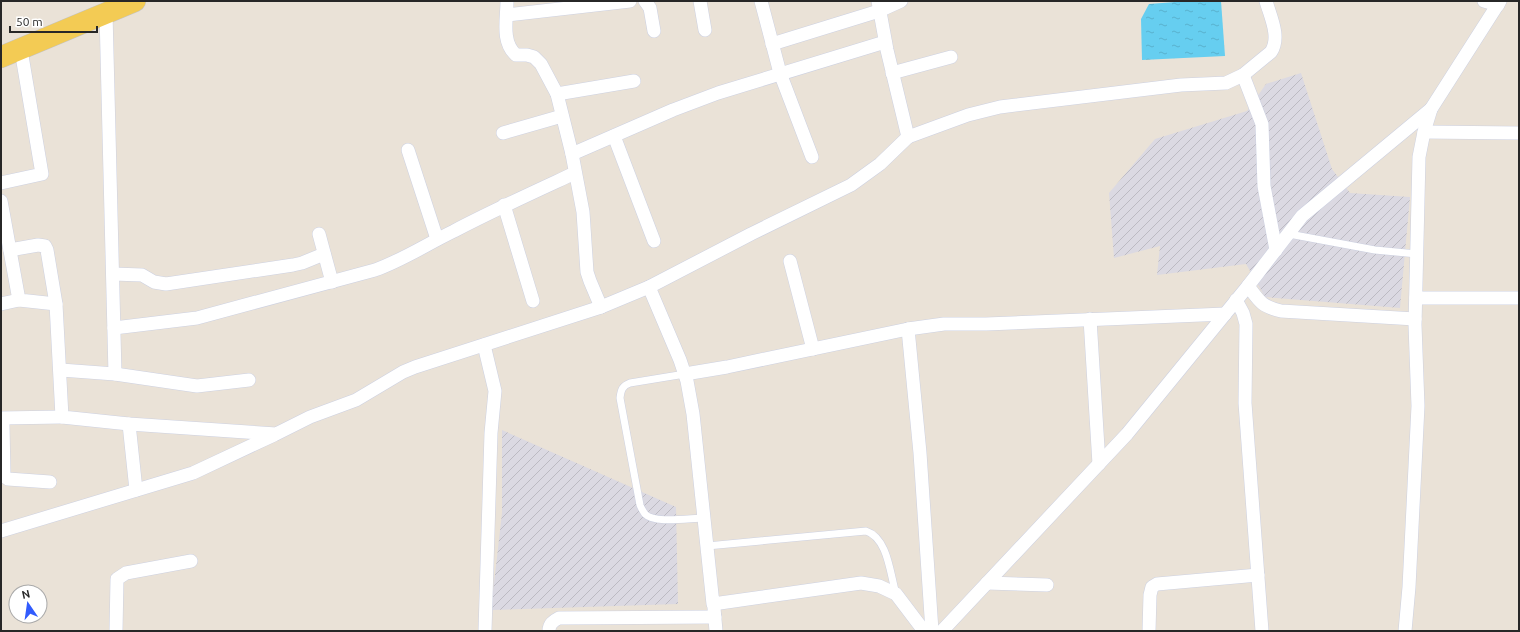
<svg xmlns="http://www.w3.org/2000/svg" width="1520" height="632" viewBox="0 0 1520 632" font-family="Ubuntu,sans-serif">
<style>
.industrial{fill:url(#industrial-furrows)}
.water{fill:url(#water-ripples)}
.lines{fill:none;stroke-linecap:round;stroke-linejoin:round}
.lane-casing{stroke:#cdd1e1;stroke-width:8}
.street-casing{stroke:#cdd1e1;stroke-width:14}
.primary-casing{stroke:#c3c3c3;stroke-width:22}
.lane{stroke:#fff;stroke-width:7}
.street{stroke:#fff;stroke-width:13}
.primary{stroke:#f3cb54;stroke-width:21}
</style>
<defs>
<pattern id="industrial-furrows" width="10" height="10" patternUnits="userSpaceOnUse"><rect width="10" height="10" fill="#dbd9e2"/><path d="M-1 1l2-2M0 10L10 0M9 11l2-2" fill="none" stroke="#bcbac2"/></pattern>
<pattern id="water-ripples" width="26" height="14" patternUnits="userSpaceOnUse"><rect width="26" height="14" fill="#66cef0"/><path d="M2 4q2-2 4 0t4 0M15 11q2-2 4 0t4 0" fill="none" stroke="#58b1ce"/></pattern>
</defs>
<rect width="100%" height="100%" fill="#eae2d7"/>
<g class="industrial">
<path d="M1301,73L1332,169L1350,193L1410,197L1400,308L1265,297L1246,264L1157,275L1160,246L1114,258L1109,193L1155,139L1247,111L1266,84Z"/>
<path d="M502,430L676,507L678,604L491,610L502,513Z"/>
</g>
<path class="water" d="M1188,1H1221L1225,56L1142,60L1141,19L1149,4Z"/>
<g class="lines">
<g class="lane-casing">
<g id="lane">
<path d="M1289,234L1375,250L1417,254"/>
<path d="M685,374L630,383C622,386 621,390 620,398L640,505C641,508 643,511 645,514C654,524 690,518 704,518"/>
<path d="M707,546L866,531C888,538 890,574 896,594"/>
</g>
</g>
<g class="street-casing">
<g id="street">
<path d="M507,1C507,19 501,42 516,55H527L534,57L541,64L557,94L572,154L583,212L587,272L590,281L601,307"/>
<path d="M645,1L650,8L654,31"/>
<path d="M700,1L705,30"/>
<path d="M761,1L780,73L812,157"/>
<path d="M878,1L887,50L908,137"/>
<path d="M1484,1L1498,5"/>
<path d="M106,13L115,374"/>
<path d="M507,15L630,1"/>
<path d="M772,44L879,11L901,1"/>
<path d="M892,73L951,57"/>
<path d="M1243,75L1262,124L1264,186L1276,250"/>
<path d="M557,94L634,81"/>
<path d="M1424,132L1519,133"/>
<path d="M503,133L562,116"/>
<path d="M614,136L654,241"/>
<path d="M408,150L437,239"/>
<path d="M572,154L673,110L718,93L885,42"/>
<path d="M1,183L42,174L21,50"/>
<path d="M1,201L19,300L56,304L62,417L129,424L276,434L310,417L356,400L403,372L415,367L601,307L649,287L751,234L851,185L880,164L908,137L968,115L1000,107L1181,85L1226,83L1243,75L1271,52C1281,37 1270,16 1266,1"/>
<path d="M504,205L533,301"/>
<path d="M319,234L332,282"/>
<path d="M10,250L38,245L45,246L47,250L56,304"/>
<path d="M790,261L813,349"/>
<path d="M113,274L142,275L154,282L166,284L293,265L302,263L324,254"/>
<path d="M1248,286C1260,302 1261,306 1281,311L1415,319"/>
<path d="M649,287L680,360L687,381L693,414L713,604L861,583L879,586L896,594L924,631"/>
<path d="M1416,298H1519"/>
<path d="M1236,300L1243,313L1246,324L1245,403L1262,631"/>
<path d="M1,304L19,300"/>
<path d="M1090,319L1099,464"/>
<path d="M114,328L197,318L375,270C403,260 427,244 454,231C494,210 534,192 575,173"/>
<path d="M908,329L920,453L932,631"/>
<path d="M484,345L495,391L491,433L485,631"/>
<path d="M61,370L115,374L197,386L249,380"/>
<path d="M685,374L727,367L908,329L944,324H986L1225,314"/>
<path d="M1,418L62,417"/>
<path d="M1,419L2,420L3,425L4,476L8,479L50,482"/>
<path d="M129,424L136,490"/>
<path d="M1,531L193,473L274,435"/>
<path d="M987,583L1047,585"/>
<path d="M714,608L716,631"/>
<path d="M116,631L117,579L126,573L191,561"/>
<path d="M549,631C549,624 553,621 559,618L715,617"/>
<path d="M942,631L1127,434L1248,286L1302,216L1431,109L1500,1"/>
<path d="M1149,631L1150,595L1152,587L1157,584L1258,575"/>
<path d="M1405,631L1409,587L1418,406L1415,325L1419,157L1424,132L1431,109"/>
</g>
</g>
<g class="primary-casing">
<path id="primary" d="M1,57L135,1"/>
</g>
<use href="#lane" class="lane"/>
<use href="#street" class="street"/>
<use href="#primary" class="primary"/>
</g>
<rect width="1520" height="632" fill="none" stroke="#272727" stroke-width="4"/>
<g transform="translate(28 604) rotate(347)"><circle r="19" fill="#ffffff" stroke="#a9a9a9"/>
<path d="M0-3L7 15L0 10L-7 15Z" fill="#315bfd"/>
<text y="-6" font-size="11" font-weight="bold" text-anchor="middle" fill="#272727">N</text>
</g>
<path d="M10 26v6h87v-6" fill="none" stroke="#272727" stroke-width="2"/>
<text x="16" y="26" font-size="12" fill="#272727" stroke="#ffffff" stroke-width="3" paint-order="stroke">50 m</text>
</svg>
